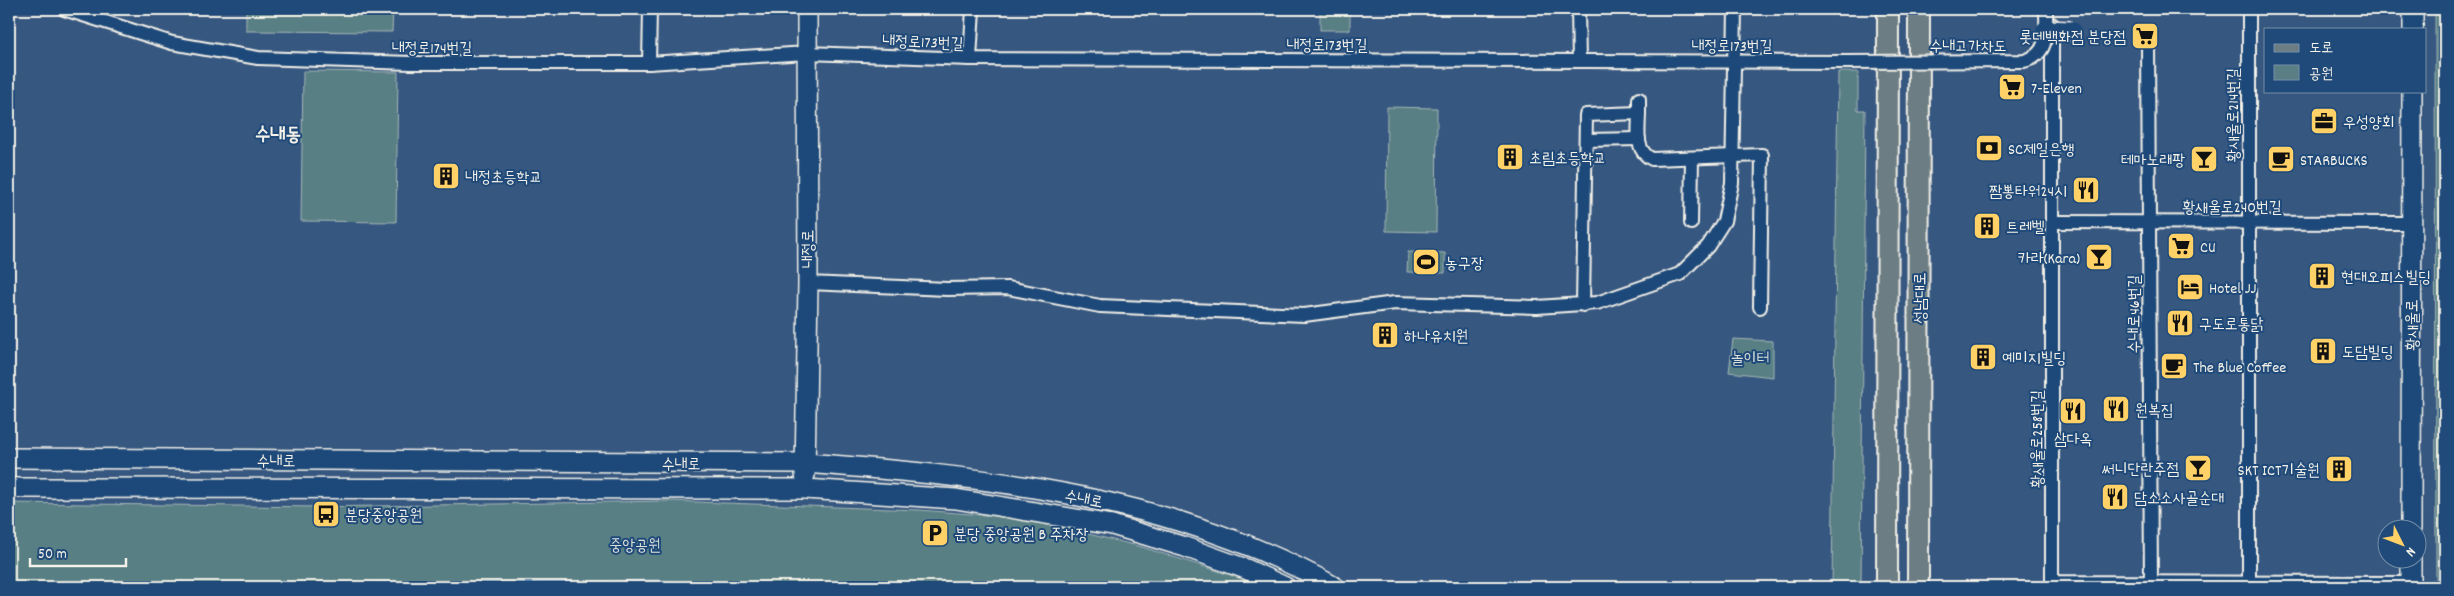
<svg xmlns="http://www.w3.org/2000/svg" width="2454" height="596" viewBox="0 0 2454 596" font-family="Dekko,'Poor Story',sans-serif">
<style>
.green{fill:#597f84;stroke:#a6b8b6}
.water{fill:#4b7ca8;stroke:#8fabc2}
.lines{fill:none;stroke-linecap:round;stroke-linejoin:round}
.shore{stroke:#b0c2ce;stroke-width:1}
.street-casing{stroke:#f4f1e8;stroke-width:16}
.secondary-casing{stroke:#f4f1e8;stroke-width:22}
.primary-casing{stroke:#f4f1e8;stroke-width:24}
.street{stroke:#1f4a7a;stroke-width:12}
.secondary{stroke:#1f4a7a;stroke-width:19}
.primary{stroke:#6c7e84;stroke-width:20}
.street-bridge-casing{stroke:#f4f1e8;stroke-width:16;stroke-linecap:butt}
.secondary-bridge-casing{stroke:#f4f1e8;stroke-width:22;stroke-linecap:butt}
.street-bridge{stroke:#1f4a7a;stroke-width:12}
.secondary-bridge{stroke:#1f4a7a;stroke-width:19}
.labels{text-anchor:middle;stroke-width:4;stroke-linejoin:round;paint-order:stroke}
.poi-label{font-size:16px;fill:#f4f1e8;stroke:#1f4a7a;text-anchor:start}
.street-label{font-size:16px;fill:#f4f1e8;stroke:#1f4a7a}
.park-label{font-size:16px;fill:#dde0d9;stroke:#1f4a7a}
.quarter-label{font-size:19px;font-weight:bold;fill:#f4f1e8;stroke:#1f4a7a}
</style>
<rect width="100%" height="100%" fill="#365780"/>
<filter id="ink" filterUnits="userSpaceOnUse"><feTurbulence type="fractalNoise" baseFrequency=".02" numOctaves="2"/><feDisplacementMap in="SourceGraphic" scale="10" xChannelSelector="R" yChannelSelector="G"/><feConvolveMatrix kernelMatrix="1 2 1 2 8 2 1 2 1" color-interpolation-filters="sRGB"/></filter>
<g filter="url(#ink)">
<g class="green">
<path d="M246,9H393L392,32L246,31Z"/>
<rect x="1320" y="9" width="30" height="21"/>
<path d="M2435,9H2445V587H2436Z"/>
<path d="M303,71L398,72L396,222L301,221Z"/>
<path d="M1838,72H1858V110H1865L1861,587H1832Z"/>
<path d="M1387,107L1437,108L1436,232L1386,231Z"/>
<path d="M1408,252L1445,253V273L1407,272Z"/>
<path d="M1733,339L1773,341V377L1729,372Z"/>
<path d="M669,501L919,510L997,516L1043,523L1142,547L1246,580L1261,587H9V503L318,507Z"/>
</g>
<path class="water" d="M660,580L752,587H332L383,582L474,583Z"/>
<g class="lines">
<path class="shore" d="M514,587L659,585L707,587"/>
<g class="street-casing">
<g id="street">
<path d="M64,9L172,43L258,58L411,63H649L807,53L970,59L1847,62"/>
<path d="M1578,9L1579,61"/>
<path d="M2052,24V582L2411,583"/>
<path d="M2148,42L2151,587"/>
<path d="M970,59L973,9"/>
<path d="M649,63L650,9"/>
<path d="M1639,113V99"/>
<path d="M1586,140L1639,139"/>
<path d="M2053,222L2411,223"/>
<path d="M1691,223L1692,158"/>
<path d="M808,283L947,289L1008,288L1100,306L1304,315L1395,303L1537,307L1597,303L1680,274L1708,246L1724,221L1732,183L1735,9"/>
<path d="M1583,305L1586,115L1639,113C1639,130 1634,151 1652,159L1762,155L1760,307"/>
<path d="M2249,582V9"/>
</g>
</g>
<g class="secondary-casing">
<g id="secondary">
<path d="M2413,29V9"/>
<path d="M9,458L805,463C985,476 1174,496 1335,587"/>
<path d="M805,475L808,283L807,9"/>
<path d="M9,488L805,489L956,499L1112,525L1185,547L1246,569L1285,587"/>
<path d="M2411,528L2412,91"/>
<path d="M2411,587V558"/>
</g>
</g>
<g class="primary-casing">
<g id="primary">
<path d="M1887,587L1888,9"/>
<path d="M1918,587L1919,9"/>
</g>
</g>
<use href="#street" class="street"/>
<use href="#secondary" class="secondary"/>
<use href="#primary" class="primary"/>
<g class="street-bridge-casing">
<path id="street-bridge" d="M1847,62L2024,61C2050,55 2046,30 2046,9"/>
</g>
<g class="secondary-bridge-casing">
<path id="secondary-bridge" d="M2046,30L2071,31"/>
</g>
<use href="#street-bridge" class="street-bridge"/>
<use href="#secondary-bridge" class="secondary-bridge"/>
</g>
</g>
<defs>
<g id="supermarket-square" transform="scale(1.4375)"><rect x="-9" y="-9" width="18" height="18" rx="4" fill="#ffd166" stroke="#1f4a7a"/><path d="M-6-5.5h2.5l.6 2H6L4.5 2H-2.5L-4.4-4H-6ZM-1.5 3.2a1.3 1.3 0 1 0 .1 0ZM3 3.2a1.3 1.3 0 1 0 .1 0Z" fill="#111"/></g>
<g id="office-square" transform="scale(1.4375)"><rect x="-9" y="-9" width="18" height="18" rx="4" fill="#ffd166" stroke="#1f4a7a"/><path d="M-6-3h4V-5.5h4V-3h4V5H-6ZM-1-4.5V-3h2v-1.5ZM-6 0V1H6V0Z" fill="#111"/></g>
<g id="bank-square" transform="scale(1.4375)"><rect x="-9" y="-9" width="18" height="18" rx="4" fill="#ffd166" stroke="#1f4a7a"/><path d="M-6-4H6V4H-6ZM0-2.3a2.3 2.3 0 1 0 0 4.6a2.3 2.3 0 1 0 0-4.6Z" fill="#111"/></g>
<g id="building-square" transform="scale(1.4375)"><rect x="-9" y="-9" width="18" height="18" rx="4" fill="#ffd166" stroke="#1f4a7a"/><path d="M-4-6H4V6H1V3H-1V6H-4ZM-2.5-4.3h1.7v1.8h-1.7ZM.8-4.3h1.7v1.8H.8ZM-2.5-1h1.7V.8h-1.7ZM.8-1h1.7V.8H.8Z" fill="#111"/></g>
<g id="bar-square" transform="scale(1.4375)"><rect x="-9" y="-9" width="18" height="18" rx="4" fill="#ffd166" stroke="#1f4a7a"/><path d="M-6-5H6L.8 .8V4.5H3.5V6h-7V4.5H-.8V.8Z" fill="#111"/></g>
<g id="cafe-square" transform="scale(1.4375)"><rect x="-9" y="-9" width="18" height="18" rx="4" fill="#ffd166" stroke="#1f4a7a"/><path d="M-5.5-4.5H6V0H3Q3 3.5 0 3.5H-2.5Q-5.5 3.5-5.5 0ZM3-3.2v2h1.7v-2ZM-6 4.5H4V6H-6Z" fill="#111"/></g>
<g id="restaurant-square" transform="scale(1.4375)"><rect x="-9" y="-9" width="18" height="18" rx="4" fill="#ffd166" stroke="#1f4a7a"/><path d="M-5-6h1v4h1v-4h1v4h1v-4h1v5L-1.5 .5V6h-2V.5L-5-1ZM5-6V6H3V1.5H1.5Q1.5-4 5-6Z" fill="#111"/></g>
<g id="stadium-square" transform="scale(1.4375)"><rect x="-9" y="-9" width="18" height="18" rx="4" fill="#ffd166" stroke="#1f4a7a"/><path d="M0-5a6.5 5 0 1 0 0 10a6.5 5 0 1 0 0-10ZM-3.5-1.8h7v3.6h-7Z" fill="#111"/></g>
<g id="hotel-square" transform="scale(1.4375)"><rect x="-9" y="-9" width="18" height="18" rx="4" fill="#ffd166" stroke="#1f4a7a"/><path d="M-6-4.5h1.5V1H6V5H4.5V3h-9V5H-6ZM-4 0a1.8 1.8 0 1 1 3.6 0ZM.5 0V-2.5h3Q6-2.5 6 0Z" fill="#111"/></g>
<g id="bus-square" transform="scale(1.4375)"><rect x="-9" y="-9" width="18" height="18" rx="4" fill="#ffd166" stroke="#1f4a7a"/><path d="M-5-6H5V4H4V6H2V4H-2V6H-4V4H-5ZM-3.5-4V0h7V-4ZM-3.5 1.2v1.5H-2V1.2ZM2 1.2v1.5H3.5V1.2Z" fill="#111"/></g>
<g id="parking-square" transform="scale(1.4375)"><rect x="-9" y="-9" width="18" height="18" rx="4" fill="#ffd166" stroke="#1f4a7a"/><path d="M-3.5-5.5H1a3.5 3.5 0 0 1 0 7H-1V5.5H-3.5ZM-1-3.4V-.6H.8a1.4 1.4 0 0 0 0-2.8Z" fill="#111"/></g>
</defs>
<g fill-rule="evenodd">
<use href="#supermarket-square" x="2145" y="36"/>
<use href="#supermarket-square" x="2012" y="87"/>
<use href="#office-square" x="2324" y="121"/>
<use href="#bank-square" x="1989" y="148"/>
<use href="#building-square" x="1510" y="157"/>
<use href="#bar-square" x="2204" y="159"/>
<use href="#cafe-square" x="2281" y="159"/>
<use href="#building-square" x="446" y="176"/>
<use href="#restaurant-square" x="2086" y="190"/>
<use href="#building-square" x="1987" y="226"/>
<use href="#supermarket-square" x="2181" y="246"/>
<use href="#bar-square" x="2099" y="257"/>
<use href="#stadium-square" x="1426" y="262"/>
<use href="#building-square" x="2322" y="276"/>
<use href="#hotel-square" x="2190" y="287"/>
<use href="#restaurant-square" x="2180" y="323"/>
<use href="#building-square" x="1385" y="335"/>
<use href="#building-square" x="2323" y="351"/>
<use href="#building-square" x="1983" y="357"/>
<use href="#cafe-square" x="2174" y="366"/>
<use href="#restaurant-square" x="2116" y="409"/>
<use href="#restaurant-square" x="2073" y="411"/>
<use href="#bar-square" x="2198" y="468"/>
<use href="#building-square" x="2339" y="469"/>
<use href="#restaurant-square" x="2115" y="497"/>
<use href="#bus-square" x="326" y="514"/>
<use href="#parking-square" x="935" y="533"/>
</g>
<g class="labels">
<g class="poi-label">
<text x="2126" y="42" text-anchor="end">롯데백화점 분당점</text>
<text x="2031" y="93">7-Eleven</text>
<text x="2343" y="127">우성양회</text>
<text x="2008" y="154">SC제일은행</text>
<text x="1529" y="163">초림초등학교</text>
<text x="2185" y="165" text-anchor="end">테마노래팡</text>
<text x="2300" y="165">STARBUCKS</text>
<text x="465" y="182">내정초등학교</text>
<text x="2067" y="196" text-anchor="end">짬뽕타워24시</text>
<text x="2006" y="232">트레벨</text>
<text x="2200" y="252">CU</text>
<text x="2080" y="263" text-anchor="end">카라(Kara)</text>
<text x="1445" y="268">농구장</text>
<text x="2341" y="282">현대오피스빌딩</text>
<text x="2209" y="293">Hotel JJ</text>
<text x="2199" y="329">구도로통닭</text>
<text x="1404" y="341">하나유치원</text>
<text x="2342" y="357">도담빌딩</text>
<text x="2002" y="363">예미지빌딩</text>
<text x="2193" y="372">The Blue Coffee</text>
<text x="2135" y="415">원복집</text>
<text x="2073" y="444" text-anchor="middle">삼다옥</text>
<text x="2179" y="474" text-anchor="end">써니단란주점</text>
<text x="2320" y="475" text-anchor="end">SKT ICT기술원</text>
<text x="2134" y="503">담소소사골순대</text>
<text x="345" y="520">분당중앙공원</text>
<text x="954" y="539">분당 중앙공원 B 주차장</text>
</g>
<g class="street-label">
<text transform="translate(923 41) rotate(2)" y="6">내정로173번길</text>
<text x="1327" y="50">내정로173번길</text>
<text x="1732" y="51">내정로173번길</text>
<text x="1968" y="51">수내고가차도</text>
<text x="432" y="53">내정로174번길</text>
<text transform="translate(2232 115) rotate(-90)" y="6">황새울로214번길</text>
<text x="2232" y="212">황새울로240번길</text>
<text transform="translate(807 249) rotate(-90)" y="6">내정로</text>
<text transform="translate(1919 298) rotate(-90)" y="6">성남대로</text>
<text transform="translate(2133 314) rotate(-90)" y="6">수내로46번길</text>
<text transform="translate(2411 325) rotate(-90)" y="6">황새울로</text>
<text transform="translate(2036 439) rotate(-90)" y="6">황새울로258번길</text>
<text x="276" y="466">수내로</text>
<text x="681" y="469">수내로</text>
<text transform="translate(1084 498) rotate(10)" y="6">수내로</text>
</g>
<g class="park-label">
<text x="1750" y="363">놀이터</text>
<text x="635" y="550">중앙공원</text>
</g>
<g class="quarter-label">
<text x="278" y="140">수내동</text>
</g>
</g>
<rect width="2454" height="596" fill="none" stroke="#1f4a7a" stroke-width="30"/>
<rect x="15" y="15" width="2424" height="566" fill="none" stroke="#f4f1e8" stroke-width="2" filter="url(#ink)"/>
<rect x="2264" y="28" width="162" height="65" fill="#1f4a7a" stroke="#748da6"/>
<rect x="2274" y="44" width="25" height="8" fill="#6c7e84" stroke="#748da6"/>
<text x="2309" y="52" font-size="15" fill="#f4f1e8">도로</text>
<rect x="2274" y="65" width="25" height="15" fill="#597f84" stroke="#748da6"/>
<text x="2309" y="78" font-size="15" fill="#f4f1e8">공원</text>
<g transform="translate(2402 544) rotate(132)"><circle r="24" fill="#1f4a7a" stroke="#748da6"/>
<path d="M0-4L9 19L0 12L-9 19Z" fill="#ffd166"/>
<text y="-8" font-size="14" font-weight="bold" text-anchor="middle" fill="#f4f1e8">N</text>
</g>
<path d="M30 558v8h96v-8" fill="none" stroke="#f4f1e8" stroke-width="2.5"/>
<text x="38" y="558" font-size="15" fill="#f4f1e8" stroke="#1f4a7a" stroke-width="4" paint-order="stroke">50 m</text>
</svg>
